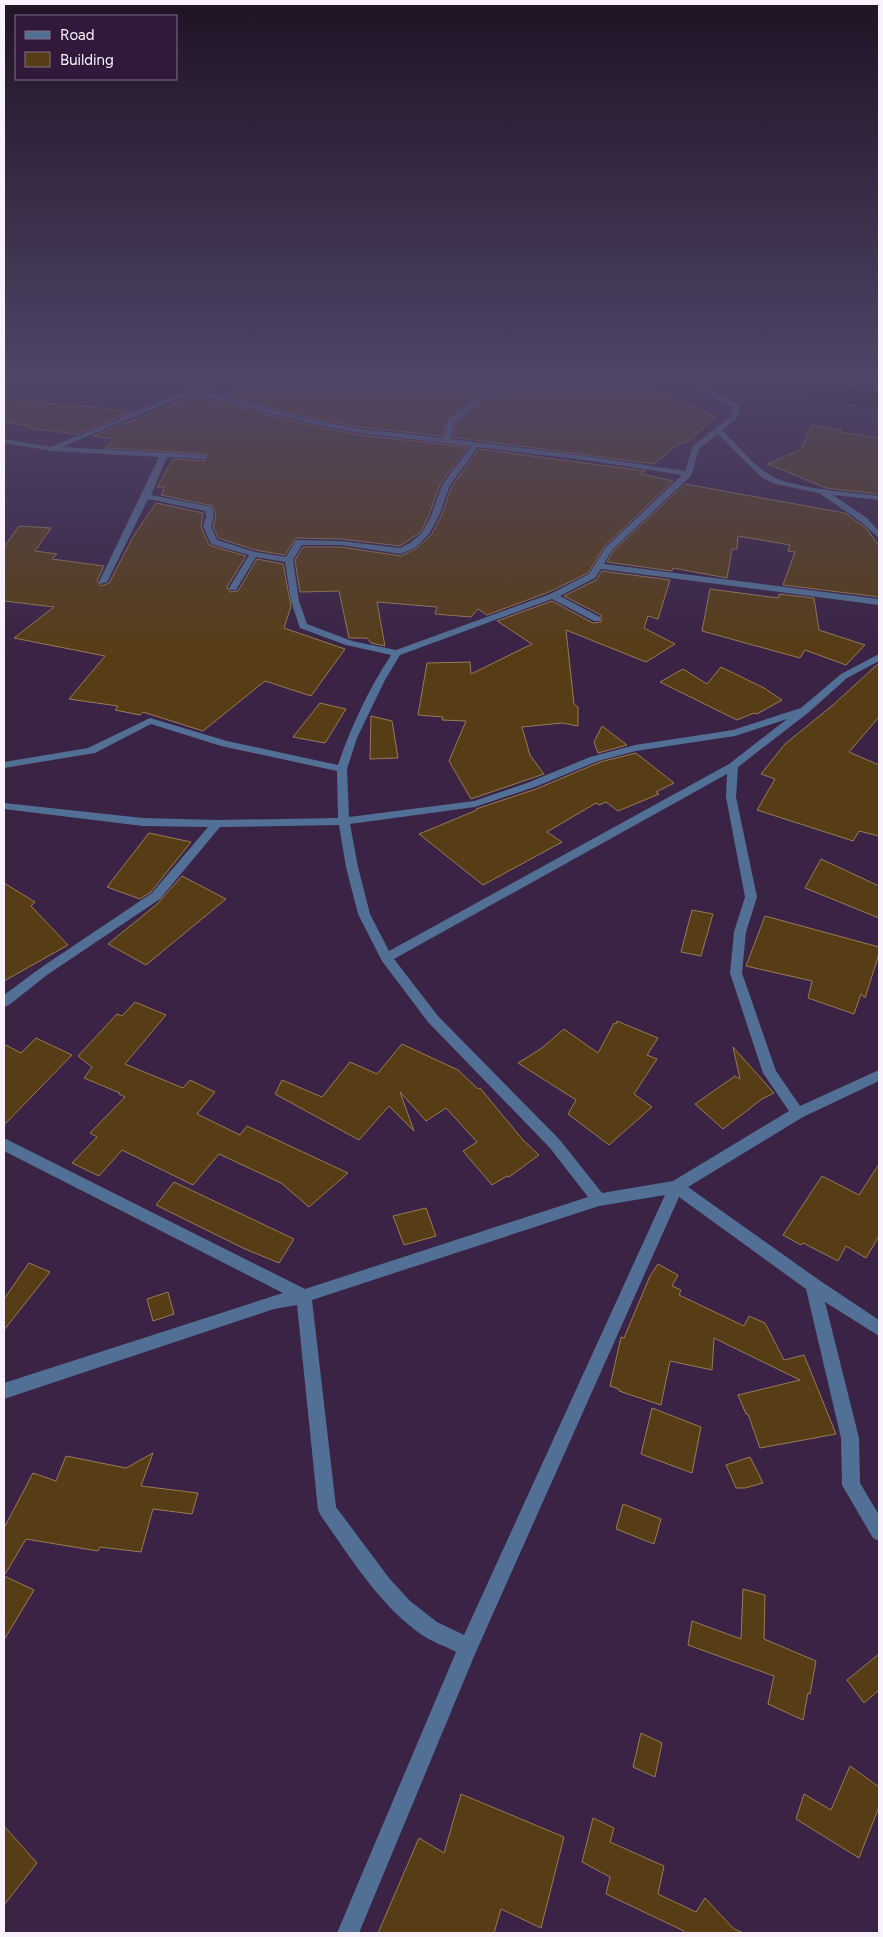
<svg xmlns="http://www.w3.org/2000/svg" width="883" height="1937" viewBox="0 0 883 1937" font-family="Figtree,sans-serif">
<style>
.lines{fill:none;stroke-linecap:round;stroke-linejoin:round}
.river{fill:#081515;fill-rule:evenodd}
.building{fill:#573d16;stroke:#987b55}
.minor{fill:#527096;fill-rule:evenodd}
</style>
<rect width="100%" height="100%" fill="#3a2344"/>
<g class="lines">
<path class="river" d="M774,382H824L879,393V409L778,388Z"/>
</g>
<g class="building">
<path d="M255,382H263L290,390L311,387L313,382H357L404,385L405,382H496L448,419L442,436L360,427L313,418L224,396Z"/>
<path d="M508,382H636L715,417L688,441L678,444L654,464L452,437L457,424L492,393Z"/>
<path d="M194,396L313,426L360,435L468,447L440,484L429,515L421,532L400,546L341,539L296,538L285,555L255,550L218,538L213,526L216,517L213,506L161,495L165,487H157L173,459L205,461L206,454L105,448L115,439L93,436Z"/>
<path d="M4,399L94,407L130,412L77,434L28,428L30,426L4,422Z"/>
<path d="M812,425L841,430L840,432L879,438V494L826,488L768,464L801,449Z"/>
<path d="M479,449L645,471L641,474L673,481L605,546L588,573L549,592L487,615L478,609L471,617L435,614L437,607L377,602L385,646L371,643L367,638H349L339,591L300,592L295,560L303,547H341L401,556L417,548L431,535L441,517L452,486Z"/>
<path d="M685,484L845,513L867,529L879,546V597L783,585L795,552L788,551L790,545L738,536L737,549H732L727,578L673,568L672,571L607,562L613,551Z"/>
<path d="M156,503L203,513L201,527L209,545L246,556L227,587L230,592L238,591L257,559L283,564L291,606L284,628L345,649L311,696L265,681L203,731L143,712L140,715L115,710L118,706L69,699L105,656L14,638L54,607L4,601V547L19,526L51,528L35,551L57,554L52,559L104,566L97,581L101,586L109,583L133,537Z"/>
<path d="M602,571L670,580L658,619L648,616L644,628L675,644L646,662L566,630L574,704L578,707V726L562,723L522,727L530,755L544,774L471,799L449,761L466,721L442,720L443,717L418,715L427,663L470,662L471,674L532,644L497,621L552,601L593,623L601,622V615L564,596L596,580Z"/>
<path d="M710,589L778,598L779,594L814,598L819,630L865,645L846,665L805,650L800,658L702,631Z"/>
<path d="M879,663V717L849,752L879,765V836L859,831L853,841L757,810L775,779L761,774L785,744L833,705Z"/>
<path d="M721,667L764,688L782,700L757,714L754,713L737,720L660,682L683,669L707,684Z"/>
<path d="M320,703L346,709L325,743L293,737Z"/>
<path d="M371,716L392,721L398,758L370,759Z"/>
<path d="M602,726L627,745L598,753L594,742Z"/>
<path d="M636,753L674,783L656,792L659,794L618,811L606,802L599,805L596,803L547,832L562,842L483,885L419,834L477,810L476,809L536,789L600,762Z"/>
<path d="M149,833L191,842L151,892L140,899L107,887Z"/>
<path d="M821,859L879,886V918L805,888Z"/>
<path d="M182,876L226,899L146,965L108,944L157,904Z"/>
<path d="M4,883L35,902L31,906L68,945L4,981Z"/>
<path d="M692,910L713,914L701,956L681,952Z"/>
<path d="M765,916L879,947V954L865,998L861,994L854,1014L808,998L812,981L746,966Z"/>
<path d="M135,1002L166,1015L125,1064L183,1088L190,1080L215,1092L197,1114L240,1135L247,1126L348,1173L309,1207L281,1183L219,1154L193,1185L122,1150L99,1176L72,1163L97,1137L90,1133L125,1097L119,1094L120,1093L84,1078L92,1067L78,1056L117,1014L122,1016Z"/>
<path d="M617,1021L658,1038L647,1055L657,1059L634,1094L652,1107L609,1145L568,1114L576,1100L518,1063L542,1048L564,1029L598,1053L614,1023L616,1024Z"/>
<path d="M36,1038L72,1055L4,1125V1044L21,1053Z"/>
<path d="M402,1044L458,1070L478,1089L480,1088L523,1140L539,1155L509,1177L507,1176L492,1185L463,1151L477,1142L446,1108L426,1121L400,1092L414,1131L389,1106L359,1140L275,1094L282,1080L322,1097L350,1062L377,1074Z"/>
<path d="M733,1047L774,1093L762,1099L723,1129L695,1104L735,1076L740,1079Z"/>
<path d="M879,1164V1236L866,1258L846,1246L838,1261L803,1243L801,1245L783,1235L822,1176L859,1195Z"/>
<path d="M174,1182L294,1239L279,1263L245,1249L156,1205Z"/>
<path d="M426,1208L436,1236L404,1245L393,1216Z"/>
<path d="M29,1263L50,1272L4,1330V1299Z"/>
<path d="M658,1264L678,1275L672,1286L681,1290L679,1295L744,1326L749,1316L765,1323L784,1360L804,1355L836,1434L760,1448L748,1414H746L738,1395L800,1380L714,1338L712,1370L670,1361L661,1405L619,1391V1389L610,1386L621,1337L624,1338L650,1276Z"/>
<path d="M168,1292L174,1314L153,1321L147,1299Z"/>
<path d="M652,1408L701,1427L692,1473L641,1454Z"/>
<path d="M153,1453L141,1486L198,1493L192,1514L153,1509L141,1552L100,1547L98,1551L26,1539L4,1576V1528L33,1473L56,1481L66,1456L126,1468Z"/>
<path d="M750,1457L763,1483L745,1488H736L726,1465Z"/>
<path d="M623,1504L661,1519L654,1544L616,1529Z"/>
<path d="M4,1576L34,1590L4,1640Z"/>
<path d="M743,1589L765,1595L764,1639L816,1661L810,1694L808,1693L803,1720L768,1704L774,1676L688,1645L692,1621L741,1639Z"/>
<path d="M879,1654V1690L864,1703L847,1680Z"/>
<path d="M641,1733L662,1743L655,1777L633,1767Z"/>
<path d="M850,1766L879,1787V1807L859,1858L796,1819L804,1794L831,1810Z"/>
<path d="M461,1794L564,1837L541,1928L501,1909L494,1933H378L419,1838L444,1853Z"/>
<path d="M593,1818L614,1828L610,1842L664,1866L658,1894L696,1912L705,1898L734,1929L744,1933H682L684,1931L606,1894L610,1877L582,1862Z"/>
<path d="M4,1826L37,1863L4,1905Z"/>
</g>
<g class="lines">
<path class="minor" d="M214,382H223L198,391L313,420L360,429L443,438L449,420L487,389L499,382H506L491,391L455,423L450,439L592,457L685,471L693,446L730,417L733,407L688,382H695L739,405L737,418L722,430C736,444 750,462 767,473C788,489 852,492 879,496V500L833,495L867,518L879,531V538L861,522L819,493L775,484L761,477L718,434L699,449L691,476L612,550L604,564L879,599V605L601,569L595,578L560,596L600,617V621H594L552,599L400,655L385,680L357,738L347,769L349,817L474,801L527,783L590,757L635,745L733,730L801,708L841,674L879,654V661L847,678L809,712L738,767L736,797L757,897L746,932L742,973L776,1071L800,1106L879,1070V1081L803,1117L688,1187L819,1280L879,1320V1336L825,1302L859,1438L860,1483L879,1515V1541L873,1538L842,1485L841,1438L806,1289L679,1197L475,1654L359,1933H337L456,1652C445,1646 432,1642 422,1635C379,1605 351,1558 321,1516L318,1510L297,1305L274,1309L4,1399V1383L283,1293L4,1151V1138L305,1289L588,1197L550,1148L428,1022L382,961L358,914L346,867L339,825L220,827L160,899L47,975L9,1005L4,1007V995L39,969L152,893L208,827L143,826L4,809V803L143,818L217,820L338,818L337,771L221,746L151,724L95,753L4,768V762L88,748L150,718L227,741L338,765C351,726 369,689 391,655L346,645L300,628L291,601L285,562L256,557L236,590H230L229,588L249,555L211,544L203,526L206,517L205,511L148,499L107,582L100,584L99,582L159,457L52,451L4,443V439L51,447L188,390ZM191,393L313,424L360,433L471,446L442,485L431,516L422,533L410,543L400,548L341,541L299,540H296L286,557L255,552L217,540L211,526L214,517L212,507L151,495L167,457L202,459H205V455L62,447ZM478,447L592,461L682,475L606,547L589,574L550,594L396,650L352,641L307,624L299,601L293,560L302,545H341L401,554L416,547L429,534L439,516L450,485ZM787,719L729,764L389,951L370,914L358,867L350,824L475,807L535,787L598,761L636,751L735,736ZM727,774L726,797L745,897L734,932L730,973L763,1073L789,1111L673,1181L602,1193L560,1140L438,1016L394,959ZM665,1195L464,1635L437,1622L410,1601L389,1578L336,1507L312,1300L599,1206Z"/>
</g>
<linearGradient id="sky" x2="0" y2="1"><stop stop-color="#201325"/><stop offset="0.58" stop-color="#4f4567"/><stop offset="1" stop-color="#4f4567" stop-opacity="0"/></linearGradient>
<rect width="883" height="653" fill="url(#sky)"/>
<rect width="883" height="1937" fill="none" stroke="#faf1fe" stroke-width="10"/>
<rect x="15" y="15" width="162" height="65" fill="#30193a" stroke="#816f88"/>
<rect x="25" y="31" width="25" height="8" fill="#527096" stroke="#816f88"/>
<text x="60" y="40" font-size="15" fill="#faf1fe">Road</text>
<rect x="25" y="52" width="25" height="15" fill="#573d16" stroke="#816f88"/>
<text x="60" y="65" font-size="15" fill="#faf1fe">Building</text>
</svg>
